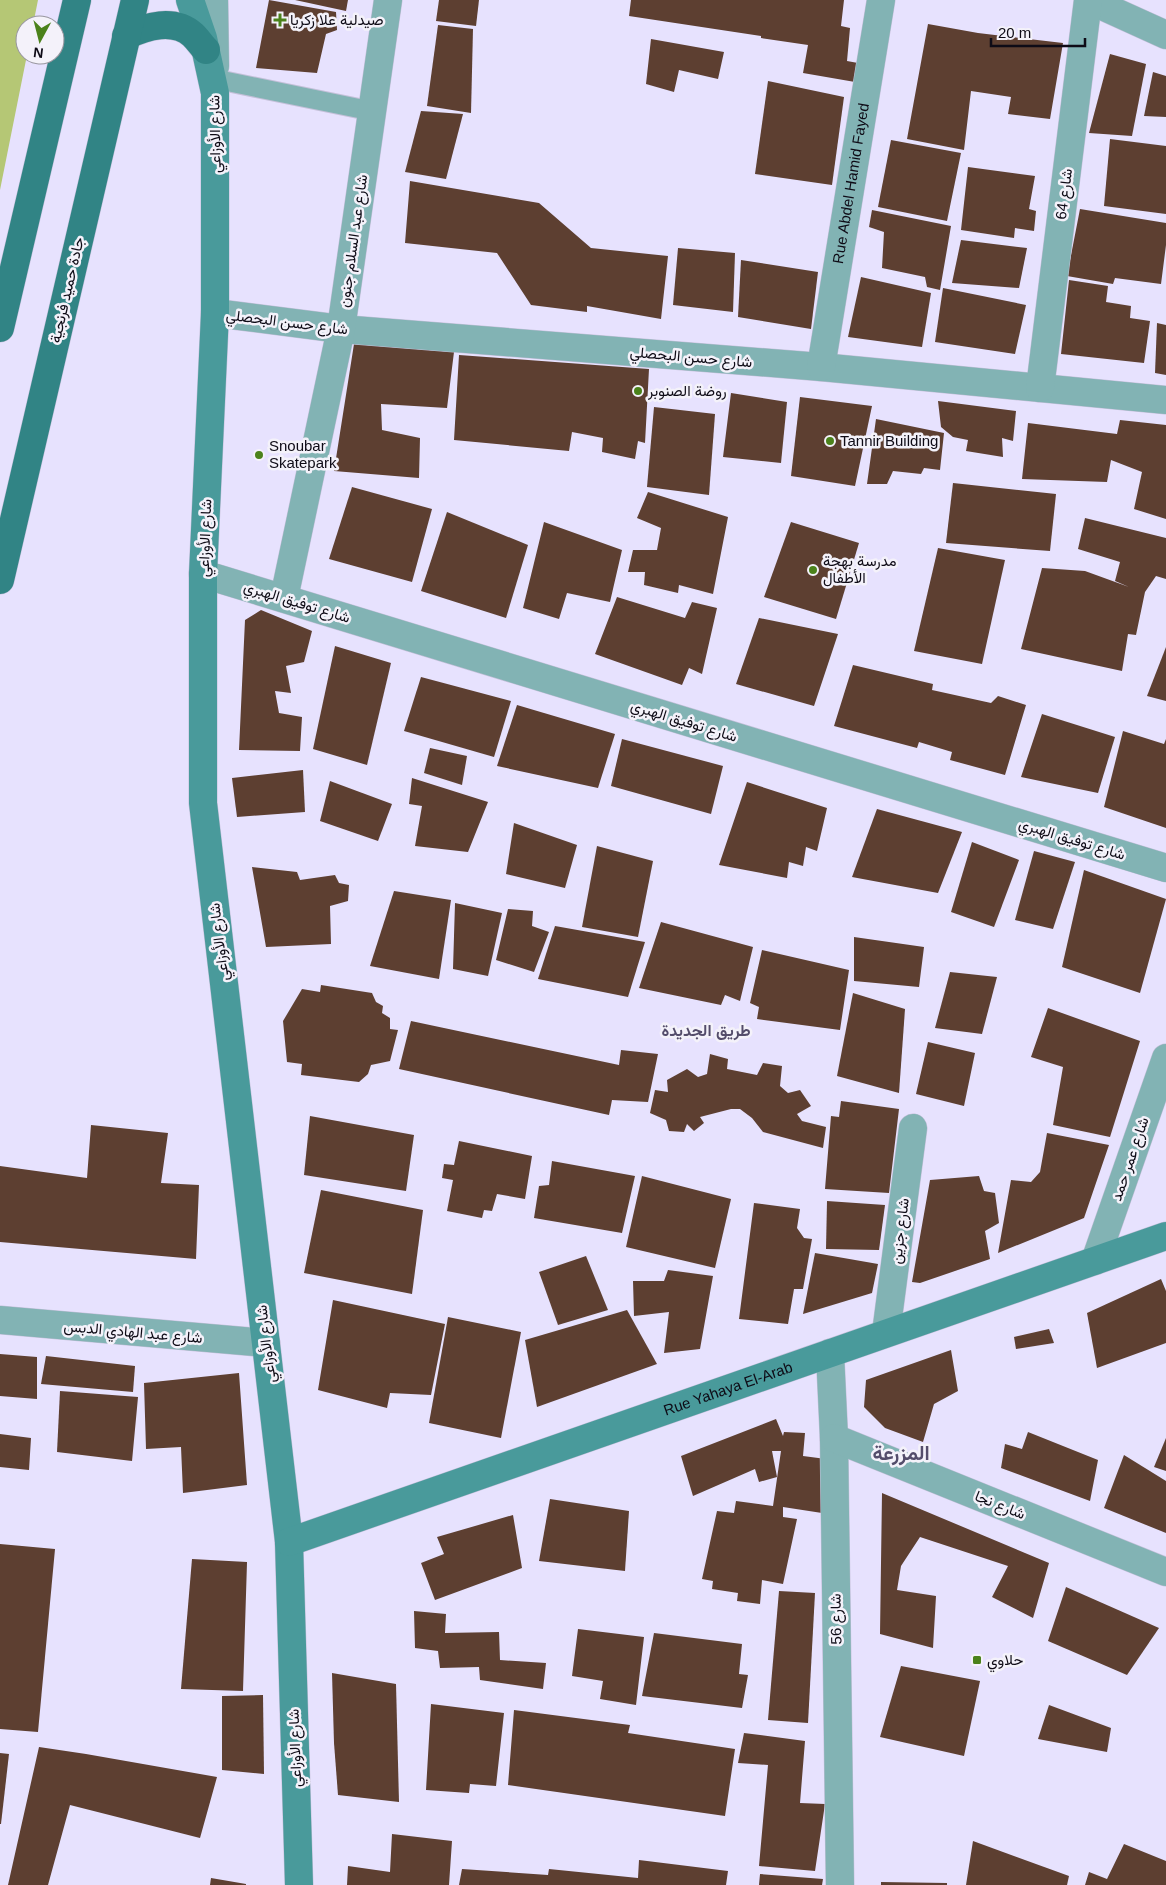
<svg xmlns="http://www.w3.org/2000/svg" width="1166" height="1885" viewBox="0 0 1166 1885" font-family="Arial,Vazirmatn,sans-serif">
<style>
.green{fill:#b5c775}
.building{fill:#5d3f31}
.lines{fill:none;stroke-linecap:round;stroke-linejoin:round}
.lane-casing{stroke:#c4c0d9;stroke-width:21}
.street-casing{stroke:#c4c0d9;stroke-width:29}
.secondary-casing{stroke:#c4c0d9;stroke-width:29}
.primary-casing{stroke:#c4c0d9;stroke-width:29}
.lane{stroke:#82b3b4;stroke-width:19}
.street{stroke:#82b3b4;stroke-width:28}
.secondary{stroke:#499a9b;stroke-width:28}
.primary{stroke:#318485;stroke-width:28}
.poi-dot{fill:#4b821b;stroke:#f4f2fa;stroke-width:2}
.labels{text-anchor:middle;stroke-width:5;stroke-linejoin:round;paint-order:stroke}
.poi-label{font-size:15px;fill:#0e0b16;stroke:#f4f2fa;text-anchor:start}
.street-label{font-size:15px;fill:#0e0b16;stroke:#f4f2fa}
.neighbourhood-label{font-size:16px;font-weight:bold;fill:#544d6b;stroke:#f4f2fa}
.district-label{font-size:20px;font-weight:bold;fill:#544d6b;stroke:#f4f2fa}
</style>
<rect width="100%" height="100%" fill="#e7e2fe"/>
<path class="green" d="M0,0H38L33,25H25V55H27L0,190Z"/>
<g class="building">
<path d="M269,0L336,12L337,30L326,34L317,73L256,68Z"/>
<path d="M295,0H348L346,11Z"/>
<path d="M439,0H479L476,26L436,21Z"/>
<path d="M631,0H844L841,26L850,28L847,61L858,63L855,82L803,73L808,45L761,38V36L629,16Z"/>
<path d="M928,24L978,33L1063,43L1050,119L1008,114L1011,97L971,91L964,150L907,139Z"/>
<path d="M438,25L473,29L471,113L427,106Z"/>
<path d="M651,39L724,52L718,79L679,70L674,92L646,84Z"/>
<path d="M1110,54L1146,64L1132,136L1089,133Z"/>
<path d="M1153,72L1166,76V117L1144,116Z"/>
<path d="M768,81L844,97L832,185L755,174Z"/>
<path d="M421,111L463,114L446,179L405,172Z"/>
<path d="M1110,139L1166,146V214L1104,206Z"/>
<path d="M891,140L961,153L947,221L878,207Z"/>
<path d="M968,167L1035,176L1029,209L1036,211L1034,231L1015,228L1014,238L961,230Z"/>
<path d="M410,181L539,203L591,248L668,256L661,319L587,306V312L531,305L497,253L405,243Z"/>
<path d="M1080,209L1166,223V245L1161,284L1115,278L1113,284L1067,276Z"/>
<path d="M872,210L951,226L940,290L927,287L925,277L882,268L884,232L869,227Z"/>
<path d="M961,240L1027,248L1019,288L952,283Z"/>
<path d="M678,248L735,253L733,312L673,305Z"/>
<path d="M741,260L818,272L811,329L738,317Z"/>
<path d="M861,277L931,293L922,347L848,337Z"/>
<path d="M1069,280L1108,286L1106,302L1131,306L1130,318L1150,321L1144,363L1061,354Z"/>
<path d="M943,288L1026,305L1015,354L935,342Z"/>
<path d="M1157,323L1166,325V375L1155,373Z"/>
<path d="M354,344L454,352L447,408L381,404L382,430L420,438L419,478L334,471Z"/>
<path d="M459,355L649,369L645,443L638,441L635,459L602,452L603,438L572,432L569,451L454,440Z"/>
<path d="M731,393L787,402L781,463L723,457Z"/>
<path d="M800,397L872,406L855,486L791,476Z"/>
<path d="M938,401L1016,411L1013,441L1002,438L1003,457L966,451L968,440L953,437L941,427Z"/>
<path d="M654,407L715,414L709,495L647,487Z"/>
<path d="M876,419L944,433L940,470L924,468L921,474L893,471L887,484H867Z"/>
<path d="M1120,420L1166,425V519L1134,509L1142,472L1111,460L1107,482L1022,479L1028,423L1117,434Z"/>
<path d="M953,483L1056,494L1050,551L946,543Z"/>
<path d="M352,487L432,509L412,582L329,559Z"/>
<path d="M648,492L728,517L713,594L679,585L678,593L644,585L645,572H628L633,550H657L661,528L637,518Z"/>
<path d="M447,512L528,545L506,618L421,591Z"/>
<path d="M1085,518L1166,538V579L1156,576L1145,592L1136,635L1128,634L1122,671L1021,649L1042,568L1085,571L1129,587L1115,581L1120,562L1078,549Z"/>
<path d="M544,522L622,550L610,602L567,593L559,619L523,608Z"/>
<path d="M791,522L859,543L836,619L764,597Z"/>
<path d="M938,548L1005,560L982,664L914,651Z"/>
<path d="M617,597L685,618L692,602L717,608L702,674L689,668L682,685L595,654Z"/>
<path d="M261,610L312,631L304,662L286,666L291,693L275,691L279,713L302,717L300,751L239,750L245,620Z"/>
<path d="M759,618L838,634L814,706L736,684Z"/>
<path d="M335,646L391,663L367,765L313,749Z"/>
<path d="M1166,647V701L1147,696Z"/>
<path d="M853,665L933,684L932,690L991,703L998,696L1026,705L1005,775L950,760L952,752L919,742L917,748L834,726Z"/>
<path d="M421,677L511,701L494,757L404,731Z"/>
<path d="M517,705L615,734L598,788L497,766Z"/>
<path d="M1042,714L1115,737L1098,793L1021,777Z"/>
<path d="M1123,731L1164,744L1166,739V828L1104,807Z"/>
<path d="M622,739L723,766L711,814L611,786Z"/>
<path d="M430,748L467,756L462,785L424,773Z"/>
<path d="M303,770L305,812L237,817L232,778Z"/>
<path d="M412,778L488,802L468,852L415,846L422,806L409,804Z"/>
<path d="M330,781L392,804L378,841L320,821Z"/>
<path d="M747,782L827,808L817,851L806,847L803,866L789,862L787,878L719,865Z"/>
<path d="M877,809L962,832L938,893L852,877Z"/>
<path d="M514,823L577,845L565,888L506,874Z"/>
<path d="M972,842L1019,860L994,927L951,912Z"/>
<path d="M597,846L653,861L638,937L582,927Z"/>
<path d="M1034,851L1075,862L1053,929L1015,920Z"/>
<path d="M252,867L297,872L300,880L335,875L339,883L349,885L348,901L330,906L331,944L266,947Z"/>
<path d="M1084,870L1166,899L1140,993L1062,967Z"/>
<path d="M394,891L451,900L439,979L370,966Z"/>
<path d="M455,903L502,913L488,976L453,969Z"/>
<path d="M508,909L533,911L532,926L549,932L534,972L496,960Z"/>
<path d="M661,922L753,947L740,1001L725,995L721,1005L639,988Z"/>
<path d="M555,926L645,942L628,997L538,979Z"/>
<path d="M854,937L924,947L919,987L854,981Z"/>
<path d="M762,950L849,970L840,1030L757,1019L759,1007L750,1003Z"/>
<path d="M950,972L997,977L982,1034L935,1028Z"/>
<path d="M321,985L372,993L376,1002L383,1006L382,1013L390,1018V1029L398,1030L390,1061L371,1065L368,1074L359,1082L301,1075L302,1064L287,1062L283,1021L302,989L320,992Z"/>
<path d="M853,993L905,1009L899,1093L837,1076Z"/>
<path d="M1048,1008L1140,1041L1110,1137L1053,1125L1063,1067L1031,1057Z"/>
<path d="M411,1021L619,1065L621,1050L658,1054L648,1102L612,1100L609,1115L399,1069Z"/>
<path d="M928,1042L975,1053L964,1106L916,1094Z"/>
<path d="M710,1054L728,1059L727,1069L757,1075L763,1063L782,1066L780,1086L788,1093L800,1090L811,1106L797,1114L802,1121L826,1127L823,1148L763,1132L752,1118L740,1109H731L700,1117L704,1123L694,1131L687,1124L684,1132L669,1131L666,1120L650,1113L655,1090L668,1092L667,1080L687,1069L698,1077L707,1074Z"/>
<path d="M841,1101L899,1109L889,1193L825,1189L831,1116L839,1117Z"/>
<path d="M310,1116L414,1135L406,1191L304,1175Z"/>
<path d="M91,1125L168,1133L161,1183L199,1185L196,1259L0,1242V1166L87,1178Z"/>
<path d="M1047,1133L1109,1145L1084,1218L998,1253L1011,1180L1031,1182L1040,1172Z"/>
<path d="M459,1141L532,1156L525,1199L497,1194L492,1211L484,1210L482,1218L447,1211L453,1180L442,1178L444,1164L454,1165Z"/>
<path d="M552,1161L635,1176L622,1233L534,1218L539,1186L549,1185Z"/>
<path d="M642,1176L731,1199L715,1268L626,1247Z"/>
<path d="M979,1176L984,1191L995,1193L999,1223L985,1231L990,1259L920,1283L912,1282L930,1180Z"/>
<path d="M321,1190L423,1210L412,1294L304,1273Z"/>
<path d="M827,1201L885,1205L879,1250L826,1249Z"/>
<path d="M754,1203L800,1209L797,1228L804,1238L812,1239L803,1289H794L788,1324L739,1319Z"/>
<path d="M815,1253L878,1264L872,1293L803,1314Z"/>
<path d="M586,1256L608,1310L558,1325L539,1272Z"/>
<path d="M668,1270L713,1276L700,1349L664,1353L669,1312L634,1316L633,1281H664Z"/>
<path d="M1161,1279L1166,1291V1343L1097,1368L1087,1313Z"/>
<path d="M333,1300L445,1324L431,1395L390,1393L387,1408L318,1390Z"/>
<path d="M627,1310L657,1364L537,1407L525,1340Z"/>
<path d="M448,1317L521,1332L501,1438L429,1423Z"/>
<path d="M1049,1329L1054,1343L1016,1349L1014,1337Z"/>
<path d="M951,1350L958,1391L934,1404L923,1442L885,1428L864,1407L866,1380Z"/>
<path d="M0,1354L37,1357V1399L0,1396Z"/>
<path d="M46,1356L135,1366L133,1392L41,1384Z"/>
<path d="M239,1373L247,1485L183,1493L181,1447L146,1449L144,1383Z"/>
<path d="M60,1391L138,1397L132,1461L57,1452Z"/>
<path d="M776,1419L783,1436L784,1432L805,1433L803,1456L826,1459L822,1513L783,1507V1517L797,1519L783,1584L762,1580L760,1604L737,1601L738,1593L712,1589L713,1581L702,1579L717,1511L734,1513L736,1501L773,1506L781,1451H772L777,1477L759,1482L755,1469L693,1496L681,1456Z"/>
<path d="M1028,1432L1098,1460L1090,1501L1001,1468L1005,1444L1022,1449Z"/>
<path d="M0,1434L31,1438L29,1470L0,1467Z"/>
<path d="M1166,1438V1471L1154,1467Z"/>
<path d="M1124,1455L1166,1481V1533L1104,1508Z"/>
<path d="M882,1493L1049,1563L1033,1618L992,1597L1008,1566L920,1537L901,1566L897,1590L936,1596L933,1648L880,1634Z"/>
<path d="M550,1499L629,1511L625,1571L539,1561Z"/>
<path d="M513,1515L522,1568L435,1600L421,1563L444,1554L437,1537Z"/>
<path d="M0,1544L55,1549L38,1732L0,1729Z"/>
<path d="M192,1559L247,1562L243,1691L181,1689Z"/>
<path d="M1066,1587L1159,1628L1127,1675L1048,1641Z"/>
<path d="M779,1591L815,1593L808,1723L768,1720Z"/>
<path d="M414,1611L446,1614L445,1633L499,1632L500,1660L546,1663L543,1689L480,1680L479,1667L440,1668L438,1651L415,1648Z"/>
<path d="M578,1629L644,1637L636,1705L600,1699L603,1681L572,1676Z"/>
<path d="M654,1633L742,1644L739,1674L748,1675L742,1708L642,1696Z"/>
<path d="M901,1666L980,1681L964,1756L880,1737Z"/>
<path d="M332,1673L396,1684L399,1802L338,1795L334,1743Z"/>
<path d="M263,1695L264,1774L222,1770V1696Z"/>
<path d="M431,1704L504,1713L496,1786L470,1784L469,1793L426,1790Z"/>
<path d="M1049,1705L1111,1728L1107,1752L1038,1739Z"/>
<path d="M514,1710L630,1725L628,1733L735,1749L725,1816L508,1785Z"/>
<path d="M744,1733L805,1741L800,1803L825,1804L815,1871L759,1866L768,1765L738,1763Z"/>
<path d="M39,1747L86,1754L217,1777L200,1838L70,1805L48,1885H8Z"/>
<path d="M0,1753L9,1754L1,1824H0Z"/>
<path d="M392,1834L452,1841L449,1885H347L348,1866L390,1872Z"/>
<path d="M973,1841L1069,1876L1067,1885H966Z"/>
<path d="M1124,1844L1166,1861V1885H1085L1089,1872L1107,1879Z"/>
<path d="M639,1860L728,1871L726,1885H459L462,1869L548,1875L549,1869L638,1878Z"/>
<path d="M760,1874L823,1879L822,1885H759Z"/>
<path d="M211,1878L246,1884V1885H210Z"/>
<path d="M881,1882L947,1883V1885H881Z"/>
</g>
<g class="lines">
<g class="lane-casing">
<path id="lane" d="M215,79L371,111"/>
</g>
<g class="street-casing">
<g id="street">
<path d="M214,0L215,66"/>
<path d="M1089,0L1166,35"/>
<path d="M215,313L341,329L821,367L1166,400"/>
<path id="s1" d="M821,367L881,0"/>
<path d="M1040,388L1088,0"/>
<path d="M203,574L1166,868"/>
<path d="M284,598L341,329L388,0"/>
<path d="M1095,1261L1166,1058"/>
<path d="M0,1320L266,1343"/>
<path d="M886,1333L913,1128"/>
<path d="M830,1353L834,1438L840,1885"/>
<path d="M834,1438L1166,1572"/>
</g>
</g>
<g class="secondary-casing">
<g id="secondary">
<path d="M190,0L203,38L215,93V313L203,574V803L289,1542L299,1885"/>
<path id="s2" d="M289,1542L1166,1236"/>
</g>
</g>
<g class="primary-casing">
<g id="primary">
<path d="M126,36C146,26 174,18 193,35C198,40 202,46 206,50"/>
<path d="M0,328L77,0"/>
<path d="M0,580L135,0"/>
</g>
</g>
<use href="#lane" class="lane"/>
<use href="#street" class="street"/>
<use href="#secondary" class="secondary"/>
<use href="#primary" class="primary"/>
</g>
<g class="poi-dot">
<path d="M277.5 12.5h5v5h5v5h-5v5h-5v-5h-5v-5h5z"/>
<circle cx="638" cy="391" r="5"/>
<circle cx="830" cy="441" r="5"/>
<circle cx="259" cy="455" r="5"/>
<circle cx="813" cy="570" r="5"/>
<rect x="972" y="1655" width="10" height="10" rx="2.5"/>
</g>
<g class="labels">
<g class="poi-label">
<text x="290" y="25">صيدلية علا زكريا</text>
<text x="648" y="396">روضة الصنوبر</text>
<text x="840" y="446">Tannir Building</text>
<text x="269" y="451">Snoubar<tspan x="269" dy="17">Skatepark</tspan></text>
<text x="823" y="566">مدرسة بهجة<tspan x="823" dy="17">الأطفال</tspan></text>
<text x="987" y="1665">حلاوي</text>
</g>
<g class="street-label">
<text transform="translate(215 134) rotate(-91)" y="5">شارع الأوزاعي</text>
<text dy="5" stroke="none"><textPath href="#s1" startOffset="186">Rue Abdel Hamid Fayed</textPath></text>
<text transform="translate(1064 194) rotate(-83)" y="5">شارع 64</text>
<text transform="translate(353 241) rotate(-82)" y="5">شارع عبد السلام جنون</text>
<text transform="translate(67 290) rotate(-77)" y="5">جادة حميد فرنجية</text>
<text transform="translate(287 322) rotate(7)" y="5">شارع حسن البحصلي</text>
<text transform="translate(691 357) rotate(5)" y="5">شارع حسن البحصلي</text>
<text transform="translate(205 538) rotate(-88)" y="5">شارع الأوزاعي</text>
<text transform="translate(297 602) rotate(17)" y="5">شارع توفيق الهبري</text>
<text transform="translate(684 721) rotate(17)" y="5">شارع توفيق الهبري</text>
<text transform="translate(1072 839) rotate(17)" y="5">شارع توفيق الهبري</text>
<text transform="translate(219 942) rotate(-97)" y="5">شارع الأوزاعي</text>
<text transform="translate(1130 1159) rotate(-71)" y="5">شارع عمر حمد</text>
<text transform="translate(900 1231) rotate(-83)" y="5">شارع جزين</text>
<text transform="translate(133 1332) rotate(5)" y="5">شارع عبد الهادي الدبس</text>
<text transform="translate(266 1344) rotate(-97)" y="5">شارع الأوزاعي</text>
<text dy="5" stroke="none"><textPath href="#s2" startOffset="465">Rue Yahaya El-Arab</textPath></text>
<text transform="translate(1000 1505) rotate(22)" y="5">شارع نجا</text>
<text transform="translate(836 1619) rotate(-91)" y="5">شارع 56</text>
<text transform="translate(295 1748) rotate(-92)" y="5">شارع الأوزاعي</text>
</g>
<g class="neighbourhood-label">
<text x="706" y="1036">طريق الجديدة</text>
</g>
<g class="district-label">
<text x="901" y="1460">المزرعة</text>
</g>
</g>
<g transform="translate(40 40) rotate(187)"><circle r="24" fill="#f4f2fa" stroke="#98969f"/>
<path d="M0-4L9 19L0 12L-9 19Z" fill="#4b821b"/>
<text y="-8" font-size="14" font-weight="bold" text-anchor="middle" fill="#0e0b16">N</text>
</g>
<path d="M991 38v8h94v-8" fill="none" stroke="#0e0b16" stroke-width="2.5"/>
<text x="998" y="38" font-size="15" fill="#0e0b16" stroke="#f4f2fa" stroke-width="4" paint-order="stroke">20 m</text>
</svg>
